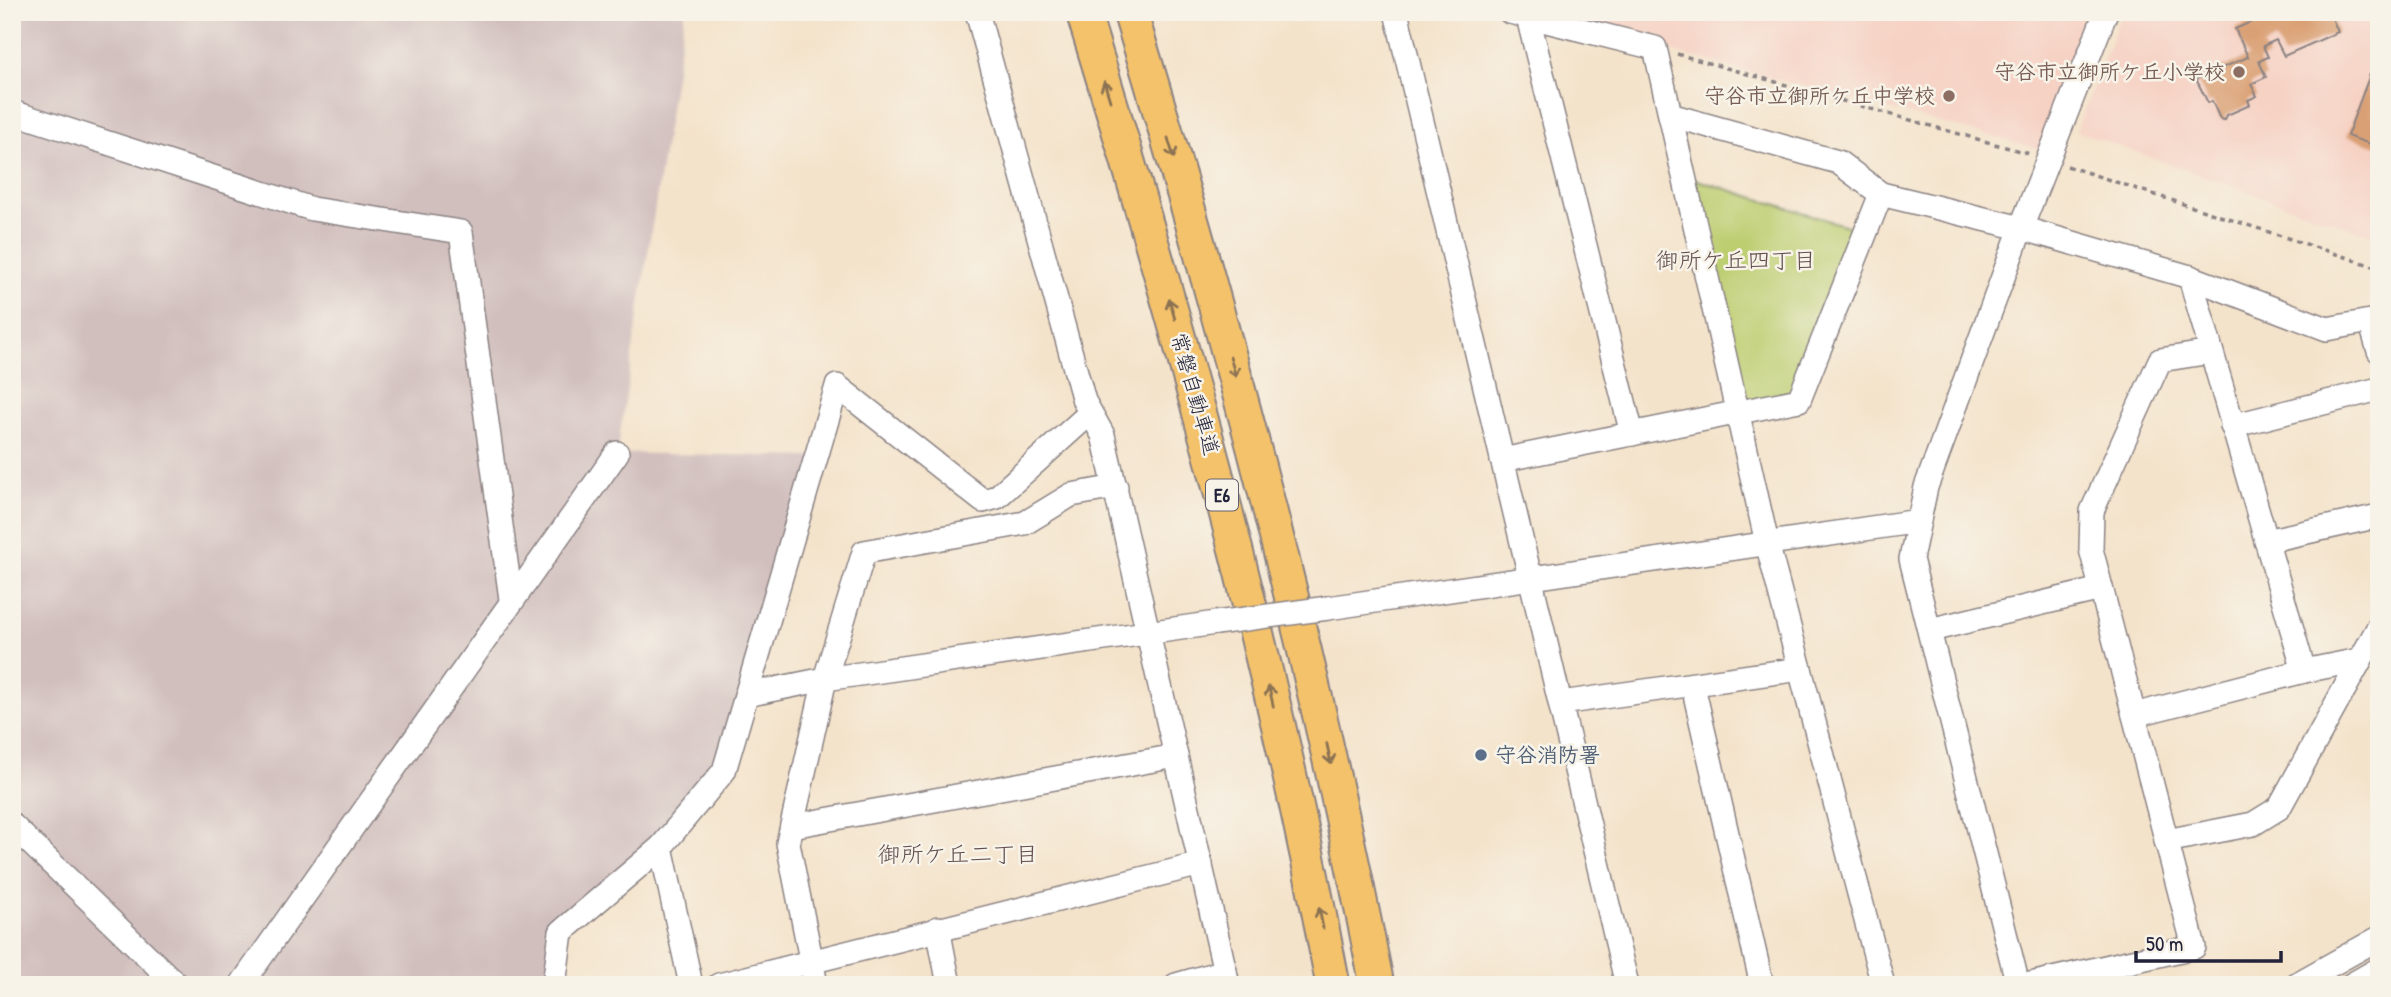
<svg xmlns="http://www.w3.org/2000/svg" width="2391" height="997" viewBox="0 0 2391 997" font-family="'Patrick Hand','Klee One',sans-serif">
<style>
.built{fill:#f6d2c4}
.industrial{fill:#d1bfbe}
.green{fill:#bdce71;stroke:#707856;stroke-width:2}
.building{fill:#daa074}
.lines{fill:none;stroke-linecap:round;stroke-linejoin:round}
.minor-casing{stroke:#8b8283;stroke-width:26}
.highway-casing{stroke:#8b8283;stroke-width:37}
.path{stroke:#8b8283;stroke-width:3.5;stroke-dasharray:5 5;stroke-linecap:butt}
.minor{stroke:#fff;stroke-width:23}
.highway{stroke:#f4c26a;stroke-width:33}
.minor-bridge-casing{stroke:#8b8283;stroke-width:26;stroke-linecap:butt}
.minor-bridge{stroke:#fff;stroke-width:23}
.oneway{stroke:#8b7252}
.education-dot{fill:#8d6e63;stroke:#f7f3e8;stroke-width:2.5}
.service-dot{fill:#5c6f8a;stroke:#f7f3e8;stroke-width:2.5}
.labels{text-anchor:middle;stroke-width:5;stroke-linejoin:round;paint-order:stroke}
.shield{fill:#f7f3e8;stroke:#62616f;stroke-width:2}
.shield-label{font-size:19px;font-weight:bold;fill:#22223b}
.education-label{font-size:21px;font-weight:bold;fill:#785e54;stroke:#f7f3e8;text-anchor:end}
.street-label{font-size:21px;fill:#22223b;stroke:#f7f3e8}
.service-label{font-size:21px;font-weight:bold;fill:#4e5e75;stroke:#f7f3e8;text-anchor:start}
.neighbourhood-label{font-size:23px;fill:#624e4f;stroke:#f7f3e8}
</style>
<rect width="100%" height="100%" fill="#f7f3e8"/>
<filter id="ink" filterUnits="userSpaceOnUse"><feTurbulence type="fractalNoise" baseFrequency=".0143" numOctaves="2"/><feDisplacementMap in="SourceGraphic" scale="14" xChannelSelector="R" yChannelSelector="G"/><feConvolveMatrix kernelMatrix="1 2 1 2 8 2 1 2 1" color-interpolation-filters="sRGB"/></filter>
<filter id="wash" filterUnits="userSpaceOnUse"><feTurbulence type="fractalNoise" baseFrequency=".00686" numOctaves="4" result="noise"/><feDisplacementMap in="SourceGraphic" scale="28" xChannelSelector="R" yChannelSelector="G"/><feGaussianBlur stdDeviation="1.57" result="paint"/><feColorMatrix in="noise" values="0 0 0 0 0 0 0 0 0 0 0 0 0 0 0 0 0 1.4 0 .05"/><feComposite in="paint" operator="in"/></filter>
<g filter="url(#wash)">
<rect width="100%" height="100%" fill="#f4e3cb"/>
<g class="built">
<path d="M1534,12H2093L2039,149L1636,42Z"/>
<path d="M2122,12H2379V238L2076,131Z"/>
</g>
<path class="industrial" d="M12,12H685L617,453L816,457L726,755L653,856L554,942L556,985H12Z"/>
<path class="green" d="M1684,176L1866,232L1799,400L1738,413Z"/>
<g id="blocks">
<g class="building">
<path d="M2274,12H2345L2332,18L2338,32L2284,56L2276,40L2263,46L2268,57L2259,61L2266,77L2251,84L2257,96L2248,100L2250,105L2227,115L2225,120L2220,119L2212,101L2208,103L2196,79L2248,57L2235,29Z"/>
<path d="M2378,53H2379V147L2347,136Z"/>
</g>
</g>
</g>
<g filter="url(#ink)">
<use href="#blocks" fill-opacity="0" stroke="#8b8283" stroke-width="2"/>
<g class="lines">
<g class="minor-casing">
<g id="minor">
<path d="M977,12L1084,401L1103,435L1228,985"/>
<path d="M1396,12L1627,985"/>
<path d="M1510,12L1655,48L1767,543L1883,985"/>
<path d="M1528,17L1632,434"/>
<path d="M12,112L312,209L461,232L511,599"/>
<path d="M1670,115L1838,162L1881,194L2021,228L2190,277L2327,329L2370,321L2379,351"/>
<path d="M2190,277L2304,671"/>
<path d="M2232,426L2379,389"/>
<path d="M1502,460L1799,400L1881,194"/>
<path d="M2266,541L2379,516"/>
<path d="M1328,608L1919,521"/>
<path d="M1930,630L2101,589"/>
<path d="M1693,686L1762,985"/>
<path d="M746,695L825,679L1216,623"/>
<path d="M1561,703L1800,669"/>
<path d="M2134,715L2304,671L2359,660"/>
<path d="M12,825L177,985"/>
<path d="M792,826L1176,756"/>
<path d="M2166,841L2253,824L2279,808L2379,626"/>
<path d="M661,847L691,985"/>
<path d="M938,928L949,985"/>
<path d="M241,985L617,453"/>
<path d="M554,985L561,932L661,847L724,771L837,386L983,501L997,497L1089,414"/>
<path d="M719,985L1201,864"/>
<path d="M816,985L788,843L825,679L864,552L1025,523L1071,495L1116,487"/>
<path d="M1176,985L1225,971"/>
<path d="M2018,985L1911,559L1926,487L2021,228L2106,12"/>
<path d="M2026,985L2194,947L2091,549L2092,511L2160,360L2211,352"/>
<path d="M2295,985L2379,938"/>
<path d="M2351,985L2379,969"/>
</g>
</g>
<g class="highway-casing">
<g id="highway">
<path d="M1083,12C1181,333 1271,655 1333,985"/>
<path d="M1130,12C1228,333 1313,656 1377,985"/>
</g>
</g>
<g class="path">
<path d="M1677,54L2030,154"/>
<path d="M2067,166L2379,268"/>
</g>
<use href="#minor" class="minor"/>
<use href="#highway" class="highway"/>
<g class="minor-bridge-casing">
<path id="minor-bridge" d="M1216,623L1328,608"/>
</g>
<use href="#minor-bridge" class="minor-bridge"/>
</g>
<defs><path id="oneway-shaft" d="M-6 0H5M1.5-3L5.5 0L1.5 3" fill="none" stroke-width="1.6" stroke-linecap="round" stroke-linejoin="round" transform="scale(1.75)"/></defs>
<g class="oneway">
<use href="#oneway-shaft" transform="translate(1107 91) rotate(-107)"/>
<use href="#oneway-shaft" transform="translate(1171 148) rotate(73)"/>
<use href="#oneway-shaft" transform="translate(1172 309) rotate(-106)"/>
<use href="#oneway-shaft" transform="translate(1233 367) rotate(74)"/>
<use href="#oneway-shaft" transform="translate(1271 696) rotate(-103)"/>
<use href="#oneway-shaft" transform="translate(1329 754) rotate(78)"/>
<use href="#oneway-shaft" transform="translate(1321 918) rotate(-101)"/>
</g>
</g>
<g class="education-dot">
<circle cx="2239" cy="72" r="7"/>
<circle cx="1949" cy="96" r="7"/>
</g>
<circle class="service-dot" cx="1481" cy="755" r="7"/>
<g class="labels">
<rect class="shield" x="1206" y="479.5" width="32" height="31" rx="5"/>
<g class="shield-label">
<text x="1222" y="502">E6</text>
</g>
<g class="education-label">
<text x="2225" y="79">守谷市立御所ケ丘小学校</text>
<text x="1935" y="103">守谷市立御所ケ丘中学校</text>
</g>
<g class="street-label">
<text transform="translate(1195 394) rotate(74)" y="7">常磐自動車道</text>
</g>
<g class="service-label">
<text x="1495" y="762">守谷消防署</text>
</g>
<g class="neighbourhood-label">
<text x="1736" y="268">御所ケ丘四丁目</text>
<text x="958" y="862">御所ケ丘二丁目</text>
</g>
</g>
<rect width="2391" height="997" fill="none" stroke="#f7f3e8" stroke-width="42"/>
<path d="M2136 951v10h145v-10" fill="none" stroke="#22223b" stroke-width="3.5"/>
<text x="2146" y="951" font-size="21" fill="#22223b" stroke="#f7f3e8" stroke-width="5" paint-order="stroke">50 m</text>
</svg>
